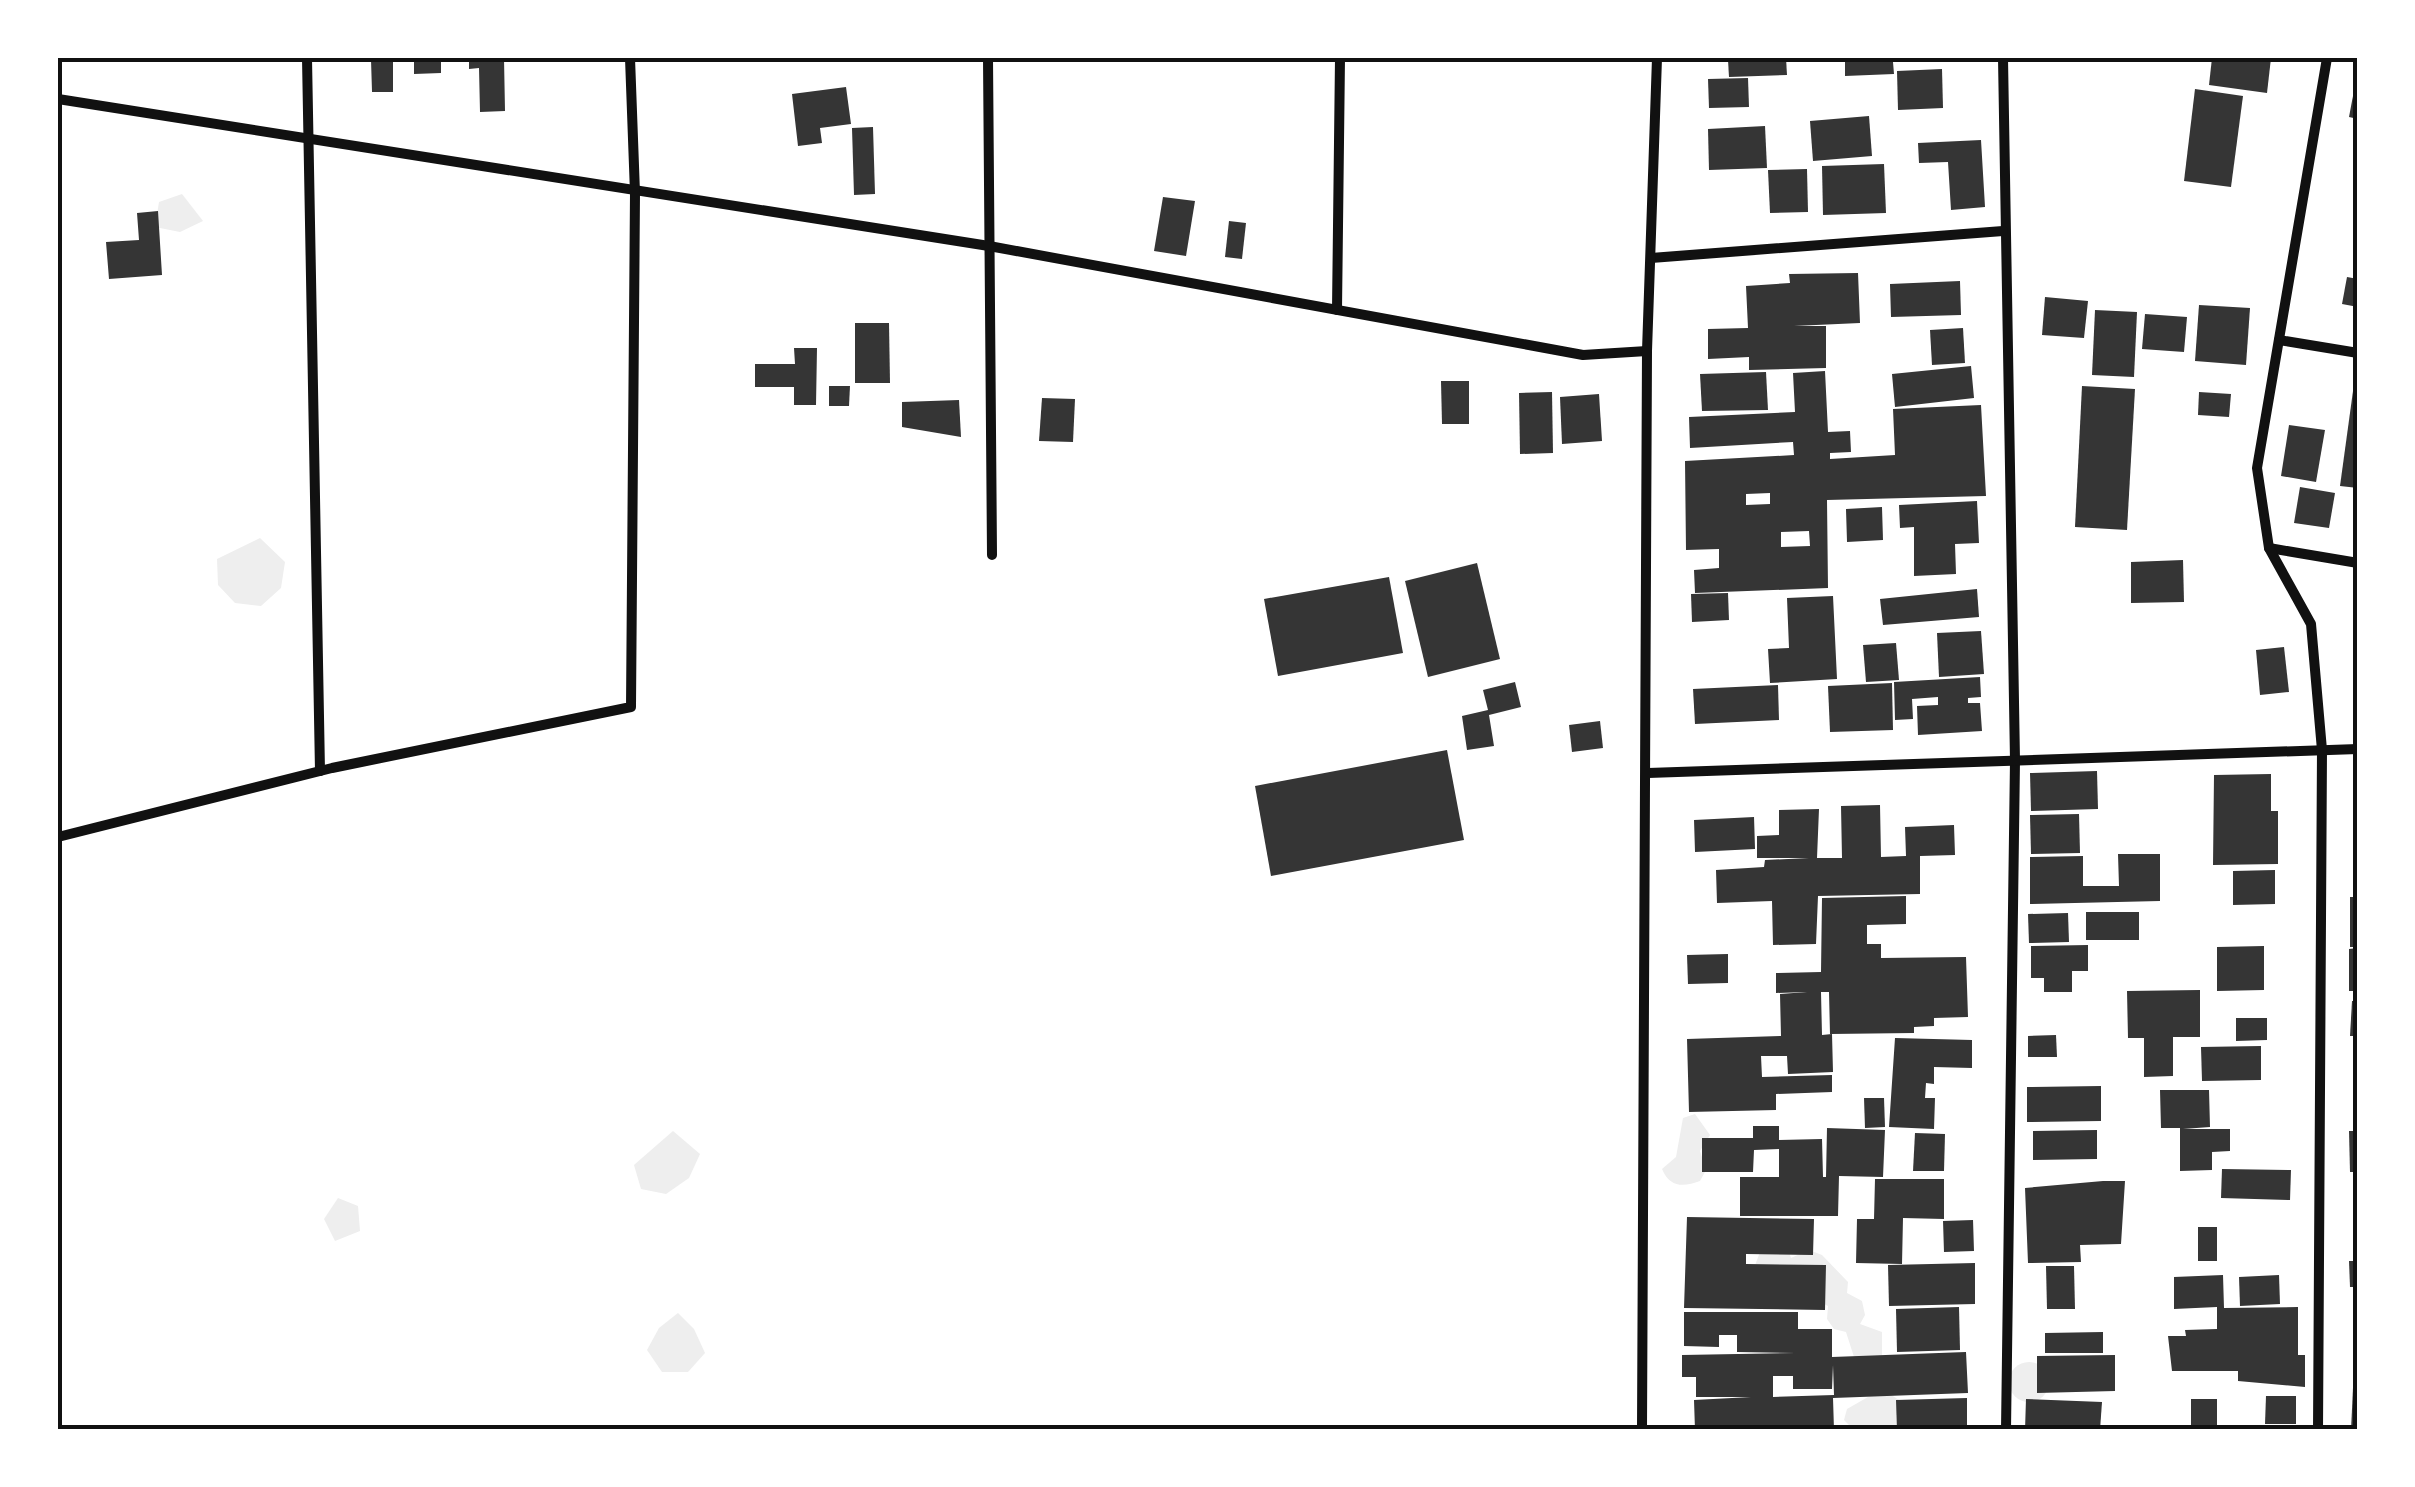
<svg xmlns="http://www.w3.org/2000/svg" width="2415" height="1487" viewBox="0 0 2415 1487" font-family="Georgia,serif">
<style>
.green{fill:#eee}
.building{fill:#353535;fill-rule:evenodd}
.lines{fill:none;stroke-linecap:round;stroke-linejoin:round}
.minor{stroke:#111;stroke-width:10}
.neatline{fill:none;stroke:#111;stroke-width:4}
</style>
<rect width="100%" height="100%" fill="#fff"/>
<g class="green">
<path d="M182,194L203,221L180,232L155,227L159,202Z"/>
<path d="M260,538L285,562L281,588L261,606L235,603L218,585L217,559Z"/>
<path d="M1695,1114L1710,1135L1700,1151L1706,1170L1700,1181C1684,1187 1670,1188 1662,1169L1676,1157L1683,1118Z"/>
<path d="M673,1131L700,1154L689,1178L666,1194L641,1189L634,1165Z"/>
<path d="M338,1198L358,1206L360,1231L335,1241L324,1219Z"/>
<path d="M1763,1244L1789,1252L1791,1258L1809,1250L1822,1255L1848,1282L1847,1293L1862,1301L1865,1315L1860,1324L1882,1332V1357H1854L1846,1332L1834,1329L1827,1319L1828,1306L1754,1268Z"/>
<path d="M678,1313L694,1329L705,1353L688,1372H662L647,1350L659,1328Z"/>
<circle cx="2029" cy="1382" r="20"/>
<path d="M1882,1389L1902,1402L1915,1429H1853L1844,1420L1847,1409Z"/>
</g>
<g class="building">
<path d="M414,58H441V73L414,74Z"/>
<path d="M469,58H504L505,111L480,112L479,68L469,69Z"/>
<path d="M1744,58H1786L1787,75L1729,77L1728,60Z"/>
<path d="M1845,58H1919V60L1893,62L1894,74L1845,76Z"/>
<path d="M2212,58H2271L2267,93L2209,85Z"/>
<path d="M371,60H393V92H372Z"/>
<path d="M1942,69L1943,108L1898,110L1897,71Z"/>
<path d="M1748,78L1749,107L1709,108L1708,79Z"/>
<path d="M2356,80H2358V119L2349,117Z"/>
<path d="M846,87L851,124L820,128L822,143L798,146L792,94Z"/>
<path d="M2195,89L2243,96L2231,187L2184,181Z"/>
<path d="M1869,116L1872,156L1813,161L1810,121Z"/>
<path d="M1765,126L1767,168L1709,170L1708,129Z"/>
<path d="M873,127L875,194L854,195L852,128Z"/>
<path d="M1981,140L1985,207L1951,210L1948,162L1919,163L1918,143Z"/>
<path d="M1884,164L1886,213L1823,215L1822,166Z"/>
<path d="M1807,169L1808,212L1770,213L1768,170Z"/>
<path d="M1163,197L1195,201L1186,256L1154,251Z"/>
<path d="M158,211L162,275L109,279L106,242L139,240L137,213Z"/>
<path d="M1229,221L1246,223L1242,259L1225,257Z"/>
<path d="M1858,273L1860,323L1794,326H1826V368L1749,370V357L1708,359V329L1748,328L1746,286L1790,283L1789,274Z"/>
<path d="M2347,277L2358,279V307L2342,304Z"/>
<path d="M1960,281L1961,315L1891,317L1890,284Z"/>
<path d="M2045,297L2088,301L2084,338L2042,335Z"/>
<path d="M2199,305L2250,308L2246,365L2195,361Z"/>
<path d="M2095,310L2137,312L2134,377L2092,375Z"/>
<path d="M2145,314L2187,317L2184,352L2142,349Z"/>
<path d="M855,323H889L890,383H855Z"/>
<path d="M1963,328L1965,363L1932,365L1930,330Z"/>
<path d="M794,348H817L816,405H794V387H755V364H795Z"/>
<path d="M1971,366L1974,398L1895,407L1892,374Z"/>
<path d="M1825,371L1828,432L1850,431L1851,452L1830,453V459L1895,455L1893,409L1981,405L1986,496L1827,500L1828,588L1695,593L1694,570L1719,568V549L1686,550L1685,461L1794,455L1793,442L1690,448L1689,417L1795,412L1793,373ZM1770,493V504L1746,505V494ZM1809,531L1810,546L1781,547V532Z"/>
<path d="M1766,372L1768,410L1702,411L1700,374Z"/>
<path d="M1441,381H1469V424H1442Z"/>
<path d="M829,386H850L849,406H829Z"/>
<path d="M2082,386L2135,389L2127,530L2075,527Z"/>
<path d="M2353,391L2358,392V488L2340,486Z"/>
<path d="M1552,392L1553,453L1520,454L1519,393Z"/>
<path d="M2199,392L2231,394L2229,417L2198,415Z"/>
<path d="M1599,394L1602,441L1562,444L1560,397Z"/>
<path d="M1042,398L1075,399L1073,442L1039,441Z"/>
<path d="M959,400L961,437L902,427V402Z"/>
<path d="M2289,425L2325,430L2316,482L2281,476Z"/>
<path d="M2300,487L2335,493L2329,528L2294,523Z"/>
<path d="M1977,501L1979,543L1955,544L1956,574L1914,576V527L1900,528L1899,505Z"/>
<path d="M1882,507L1883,540L1847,542L1846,509Z"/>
<path d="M2183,560L2184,602L2131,603V562Z"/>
<path d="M1477,563L1500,659L1428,677L1405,581Z"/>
<path d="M1389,577L1403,653L1278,676L1264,599Z"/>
<path d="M1977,589L1979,617L1883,625L1880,599Z"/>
<path d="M1728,593L1729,620L1692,622L1691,594Z"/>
<path d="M1833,596L1837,679L1770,683L1768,649L1789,648L1787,598Z"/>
<path d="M1981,631L1984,674L1939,677L1937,633Z"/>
<path d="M2353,632H2358V694H2354Z"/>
<path d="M1896,643L1899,680L1866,682L1863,645Z"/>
<path d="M2284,647L2289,692L2260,695L2256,650Z"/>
<path d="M1980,677L1981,697L1968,698V703H1980L1982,731L1918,735L1917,706L1938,705V697L1912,699L1913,719L1895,720L1894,682Z"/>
<path d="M1515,682L1521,707L1489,715L1494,746L1467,750L1462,716L1488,710L1483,690Z"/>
<path d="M1892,683L1893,730L1830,732L1828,686Z"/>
<path d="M1778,685L1779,720L1695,724L1693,689Z"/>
<path d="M1600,721L1603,748L1572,752L1569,725Z"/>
<path d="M1447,750L1464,840L1271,876L1255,786Z"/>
<path d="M2097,771L2098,809L2031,811L2030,773Z"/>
<path d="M2271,774V811H2278V864L2213,865L2214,775Z"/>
<path d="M1880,805L1881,857L1906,856L1905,827L1954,825L1955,855L1920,856V894L1818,896L1816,944L1773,945L1772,901L1717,903L1716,870L1764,867L1765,860L1809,858H1757V836L1779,835V810L1819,809L1817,858H1842L1841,806Z"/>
<path d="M2079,814L2080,853L2031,854L2030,815Z"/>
<path d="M1754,817L1755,849L1695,852L1694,820Z"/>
<path d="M2118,854H2160V901L2030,904V857L2083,856V886H2119Z"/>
<path d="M2275,870V904L2233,905V871Z"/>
<path d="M1906,896V924L1867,925V944H1881V958L1966,957L1968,1017L1934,1018V1026L1914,1027V1033L1830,1034L1829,992H1821L1822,1035L1832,1034L1833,1072L1788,1074L1787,1056H1761L1762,1077L1832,1075V1092L1776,1094V1110L1689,1112L1687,1039L1781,1036L1780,994L1807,992L1776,993V973L1821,972L1822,898Z"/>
<rect x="2350" y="897" width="8" height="50"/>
<rect x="2086" y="912" width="53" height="28"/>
<path d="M2068,913L2069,942L2029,943L2028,914Z"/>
<path d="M2088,945V971H2072V992H2044V978H2031V946Z"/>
<path d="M2264,946V990L2217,991V947Z"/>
<path d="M2358,948V991H2349V949Z"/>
<path d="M1728,954V983L1688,984L1687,955Z"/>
<path d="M2200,990V1037H2173V1076L2144,1077V1038H2128L2127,991Z"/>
<path d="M2352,1001H2358V1036H2350Z"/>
<path d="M2236,1018H2267V1040L2236,1041Z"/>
<path d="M2056,1035L2057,1057H2028V1036Z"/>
<path d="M1895,1038L1972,1040V1068L1934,1067V1084L1926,1083L1925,1098H1935L1934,1129L1889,1127Z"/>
<path d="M2261,1046V1080L2202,1081L2201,1047Z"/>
<path d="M2101,1086V1121L2027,1122V1087Z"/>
<path d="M2160,1090H2209L2210,1127L2183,1129H2230V1151L2212,1152V1170L2180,1171V1128H2161Z"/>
<path d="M1864,1098H1884L1885,1127L1865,1128Z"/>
<path d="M1753,1126H1779V1140L1822,1139L1823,1177H1826L1827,1128L1885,1130L1883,1177L1839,1176L1838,1216H1740V1177H1779V1149L1754,1150L1753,1172H1702V1138H1753Z"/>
<path d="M2097,1130V1159L2033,1160V1131Z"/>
<path d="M2349,1131H2358V1172H2350Z"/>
<path d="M1915,1133L1945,1134L1944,1171H1913Z"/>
<path d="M2222,1169L2291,1170L2290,1200L2221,1198Z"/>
<path d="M1875,1179H1944V1219L1903,1218L1902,1264L1856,1263L1857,1219H1874Z"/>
<path d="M2103,1181H2125L2121,1244L2080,1245L2081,1262L2028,1263L2025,1188Z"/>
<path d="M1687,1217L1814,1219L1813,1255L1746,1254V1264L1826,1265L1825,1310L1684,1308Z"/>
<path d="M1973,1220L1974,1251L1944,1252L1943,1221Z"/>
<rect x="2198" y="1227" width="19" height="34"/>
<path d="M2349,1261H2358V1287H2350Z"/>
<path d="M1975,1263V1304L1889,1306L1888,1265Z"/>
<path d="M2046,1266H2074L2075,1309H2047Z"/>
<path d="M2223,1275L2224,1308L2298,1307V1355H2305V1387L2238,1381V1371H2172L2168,1336H2186L2185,1330L2217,1329V1307L2174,1309V1277Z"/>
<path d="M2279,1275L2280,1304L2240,1306L2239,1277Z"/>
<path d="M1959,1307L1960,1350L1897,1352L1896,1309Z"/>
<path d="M1684,1312H1798V1329H1832V1357L1966,1352L1968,1393L1833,1398L1834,1430H1695L1694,1400L1751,1397H1696V1377H1682V1355L1796,1353L1737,1352V1335H1719V1347L1684,1346ZM1833,1365L1834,1395L1773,1397V1376H1793V1389H1832Z"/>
<path d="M2103,1332V1353H2045V1333Z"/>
<path d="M2115,1355V1391L2037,1393V1356Z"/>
<path d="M2353,1388H2358V1430H2351Z"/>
<path d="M2266,1396H2296V1424H2265Z"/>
<path d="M1967,1398V1430H1897L1896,1400Z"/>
<path d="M2026,1399L2102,1402L2100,1430H2025Z"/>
<path d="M2191,1399H2217V1427L2191,1428Z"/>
</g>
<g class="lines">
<g class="minor">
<path d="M307,58L320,771"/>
<path d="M988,58L992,555"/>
<path d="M2003,58L2015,760L2006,1430"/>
<path d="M58,99L989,246L1583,355L1647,351"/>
<path d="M1651,258L2003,231"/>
<path d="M1337,310L1340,58"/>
<path d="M2279,340L2358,353"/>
<path d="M2269,548L2358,563"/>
<path d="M1648,773L2358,749"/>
<path d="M58,837L332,768L631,707L635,193L630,58"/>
<path d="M1642,1430L1647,351L1657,58"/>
<path d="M2318,1430L2322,750L2311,624L2269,548L2257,468L2327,58"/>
</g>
</g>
<rect width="2415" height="1487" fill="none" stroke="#ffffff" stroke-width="120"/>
<rect x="60" y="60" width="2295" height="1367" class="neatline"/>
</svg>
